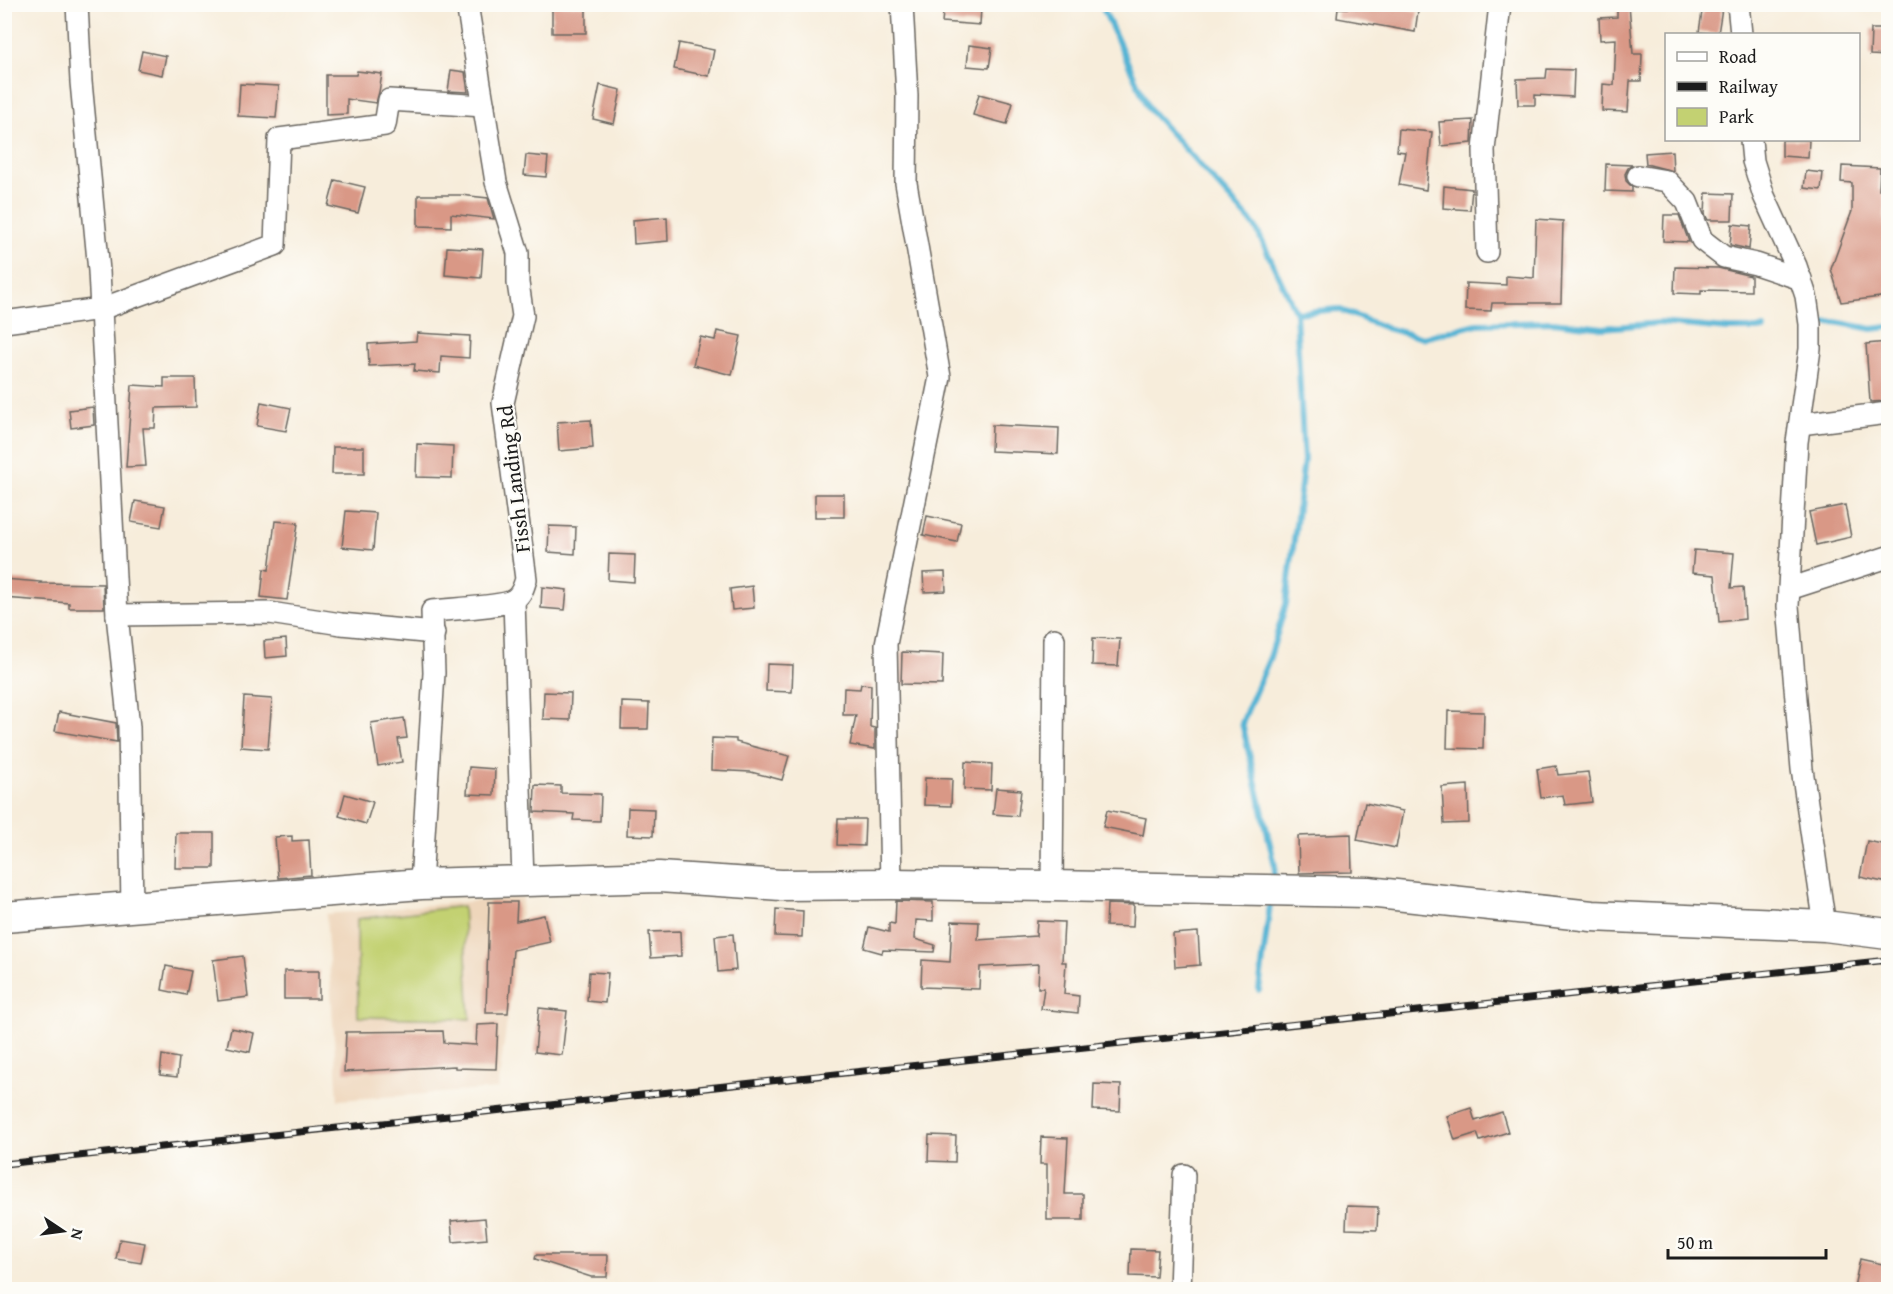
<svg xmlns="http://www.w3.org/2000/svg" width="1893" height="1294" viewBox="0 0 1893 1294" font-family="'Gentium Book Plus',serif">
<style>
.built{fill:#eed6bb}
.green{fill:#c3d172;stroke:#707647;stroke-width:1.5}
.lines{fill:none;stroke-linecap:round;stroke-linejoin:round}
.stream{stroke:#55b4d4;stroke-width:6}
.building{fill:#d99886}
.minor-casing{stroke:#69655f;stroke-width:24}
.secondary-casing{stroke:#69655f;stroke-width:33}
.minor{stroke:#fff;stroke-width:21}
.secondary{stroke:#fff;stroke-width:30}
.rail-casing{stroke:#1c1c1c;stroke-width:7}
.rail{stroke:#fdfcf7;stroke-width:4.5;stroke-dasharray:14;stroke-linecap:butt}
.labels{text-anchor:middle;stroke-width:4.5;stroke-linejoin:round;paint-order:stroke}
.street-label{font-size:21px;fill:#1c1c1c;stroke:#fdfcf7}
</style>
<rect width="100%" height="100%" fill="#fdfcf7"/>
<filter id="ink" filterUnits="userSpaceOnUse"><feTurbulence type="fractalNoise" baseFrequency=".0167" numOctaves="2"/><feDisplacementMap in="SourceGraphic" scale="12" xChannelSelector="R" yChannelSelector="G"/><feConvolveMatrix kernelMatrix="1 2 1 2 8 2 1 2 1" color-interpolation-filters="sRGB"/></filter>
<filter id="wash" filterUnits="userSpaceOnUse"><feTurbulence type="fractalNoise" baseFrequency=".008" numOctaves="4" result="noise"/><feDisplacementMap in="SourceGraphic" scale="24" xChannelSelector="R" yChannelSelector="G"/><feGaussianBlur stdDeviation="1.35" result="paint"/><feColorMatrix in="noise" values="0 0 0 0 0 0 0 0 0 0 0 0 0 0 0 0 0 1.4 0 .05"/><feComposite in="paint" operator="in"/></filter>
<g filter="url(#wash)">
<rect width="100%" height="100%" fill="#f7eddb"/>
<path class="built" d="M523,897L498,1089L338,1100L326,914Z"/>
<path class="green" d="M463,906L470,1019L358,1017L357,919Z"/>
<g class="lines">
<g class="stream">
<path d="M1101,4L1149,109L1255,226L1296,313L1304,460L1286,604L1270,657L1242,723L1275,866L1273,881"/>
<path d="M1296,313L1338,309L1386,328L1423,338L1477,324L1553,322L1603,328L1660,323L1727,329H1764"/>
<path d="M1825,323L1835,322L1872,329L1888,327"/>
<path d="M1259,990L1271,897"/>
</g>
</g>
<g id="blocks">
<g class="building">
<path d="M944,4L981,7L980,25L942,22Z"/>
<path d="M1617,4H1629L1633,54H1642L1641,81H1630L1628,112L1602,111L1603,84L1614,85L1616,39L1600,40L1599,18L1617,17Z"/>
<path d="M552,5L586,6V33H552Z"/>
<path d="M1387,5L1418,11L1415,32L1337,18L1338,8L1387,9Z"/>
<path d="M1703,5L1722,8L1718,34L1699,32Z"/>
<path d="M1871,29H1888V56L1870,55Z"/>
<path d="M679,43L714,50L709,76L674,69Z"/>
<path d="M969,45L992,48L989,68L967,66Z"/>
<path d="M142,51L166,56L162,75L138,70Z"/>
<path d="M1547,69L1574,70L1573,97L1535,95V105H1518L1517,79L1546,78Z"/>
<path d="M451,70L465,72L468,92L448,91Z"/>
<path d="M357,71L382,74L379,92L376,103L347,99V114L326,115V75H356Z"/>
<path d="M240,84L279,86L276,118L238,116Z"/>
<path d="M600,85L621,90L614,124L593,119Z"/>
<path d="M979,94L1013,103L1007,124L973,115Z"/>
<path d="M1473,120L1472,143L1441,146L1439,122Z"/>
<path d="M1399,129L1432,132L1426,190L1399,185L1405,152L1397,151Z"/>
<path d="M1782,140H1809L1808,158L1782,156Z"/>
<path d="M1672,151L1673,171L1646,164L1645,153Z"/>
<path d="M526,155L548,157L546,177L524,175Z"/>
<path d="M1606,164L1632,165L1628,168L1625,174L1626,181L1632,187V192L1605,191Z"/>
<path d="M1842,166L1880,168L1879,190H1884L1885,227H1888V296L1841,302L1831,269L1852,211V183L1841,182Z"/>
<path d="M1806,171L1823,173L1821,190L1804,188Z"/>
<path d="M335,180L365,187L358,213L328,206Z"/>
<path d="M1444,186L1472,189L1470,210L1443,208Z"/>
<path d="M1706,193L1733,194L1732,220H1708L1705,214Z"/>
<path d="M418,195H460L488,198L494,219L451,214V227L418,226Z"/>
<path d="M1664,215H1679L1689,242L1663,241Z"/>
<path d="M667,217L668,241L634,244L633,220Z"/>
<path d="M1536,219L1563,221L1561,303H1492L1491,311L1465,310L1466,283L1506,285V276L1534,278Z"/>
<path d="M1732,224L1751,226L1749,249L1730,245Z"/>
<path d="M447,247L483,249L481,278L445,275Z"/>
<path d="M1675,267L1718,268L1751,276V291L1701,290V294L1674,293Z"/>
<path d="M717,331L741,336L732,375L693,365L700,337L715,340Z"/>
<path d="M417,333L470,336L469,358L441,356L440,373L414,371L415,364L369,366L368,344L416,341Z"/>
<path d="M1888,342V401L1870,402L1866,344Z"/>
<path d="M164,378H195L196,407L156,408L155,428H143L146,466L126,467L132,385L164,387Z"/>
<path d="M261,402L291,408L286,431L257,426Z"/>
<path d="M93,407L94,425L71,428L69,410Z"/>
<path d="M591,420L593,448L559,451L557,422Z"/>
<path d="M992,425L1059,428L1058,454L991,451Z"/>
<path d="M417,444L453,446L452,478L416,477Z"/>
<path d="M333,447H364V474H332Z"/>
<rect x="815" y="494" width="29" height="23"/>
<path d="M135,501L165,506L161,527L131,522Z"/>
<path d="M1845,505L1851,537L1816,545L1809,512Z"/>
<path d="M346,511L376,513L373,550L342,547Z"/>
<path d="M927,516L961,523L957,542L923,535Z"/>
<path d="M275,521L298,523L287,600L261,597L264,569L269,570Z"/>
<path d="M549,526L576,527L575,554L548,552Z"/>
<path d="M1694,550L1734,553L1731,588L1743,587L1745,619L1719,622L1715,575L1692,573Z"/>
<path d="M609,554L635,555L634,582L608,580Z"/>
<path d="M945,572L946,591L924,592L923,573Z"/>
<path d="M4,579L41,582L40,583L103,584L104,608H69V603L4,598Z"/>
<path d="M752,586L754,608L732,610L730,589Z"/>
<path d="M542,587L567,590L565,610L541,608Z"/>
<path d="M1093,638L1120,639L1118,666L1092,665Z"/>
<path d="M286,639L287,656L265,658L264,641Z"/>
<path d="M902,652L943,654L942,685L901,684Z"/>
<path d="M767,664L793,665L792,692L766,691Z"/>
<path d="M861,684L871,685L870,727L875,728V749L850,745L856,715H843L844,688L860,689Z"/>
<path d="M544,692L571,693L570,720L543,719Z"/>
<path d="M244,697L272,699L268,749L241,747Z"/>
<path d="M622,702L649,703L648,729H621Z"/>
<path d="M1448,711L1484,712L1483,749L1447,748Z"/>
<path d="M59,712L116,723L117,742L55,731Z"/>
<path d="M404,718L407,738L398,739L402,762L378,766L371,723Z"/>
<path d="M712,738L736,739V742L789,756L782,780L751,772L711,770Z"/>
<path d="M965,762L992,764L991,790L964,789Z"/>
<path d="M1556,766L1558,775L1588,772L1592,802L1565,805L1563,795L1541,798L1537,769Z"/>
<path d="M469,767L495,769L494,795L467,794Z"/>
<path d="M925,778L952,779L951,806L924,805Z"/>
<path d="M535,785L561,786V793L601,794L600,821L573,820L574,814L534,812Z"/>
<path d="M1468,785L1469,823L1444,824L1442,787Z"/>
<path d="M996,788L1021,790L1018,816L993,814Z"/>
<path d="M345,794L373,802L366,824L339,816Z"/>
<path d="M1365,803L1403,811L1396,848L1357,840Z"/>
<path d="M628,808L654,809L653,836L627,835Z"/>
<path d="M1107,810L1146,818L1143,835L1103,827Z"/>
<path d="M838,819H865L864,846L837,845Z"/>
<path d="M176,833H214V868H175Z"/>
<path d="M1351,834L1352,872L1299,873L1298,836Z"/>
<path d="M292,836V841L309,840L311,875L278,878L275,837Z"/>
<path d="M1867,841L1888,845V883L1860,877Z"/>
<path d="M896,901L933,902V921L916,920L915,939L935,945L934,952L883,950L882,953L864,948L869,927L889,932V923L895,924Z"/>
<path d="M489,902H517L516,921L544,915L550,942L513,950L508,1013H486Z"/>
<path d="M1107,904L1134,905L1133,927L1106,926Z"/>
<path d="M776,909L803,911L802,937L775,936Z"/>
<path d="M952,921L979,922L978,940L1036,936L1037,921L1064,922L1062,962H1066L1064,994L1079,996L1078,1013L1041,1009L1044,988H1038L1039,964L980,967L979,989L921,987L922,960L950,962Z"/>
<path d="M680,931L681,956L651,958L649,932Z"/>
<path d="M1198,932L1200,965L1175,967L1173,934Z"/>
<path d="M733,934L736,970L718,972L715,936Z"/>
<path d="M243,956L248,997L218,1001L213,960Z"/>
<path d="M166,966L191,971L186,995L162,990Z"/>
<rect x="284" y="971" width="35" height="28"/>
<path d="M589,972L608,973L605,1003L587,1001Z"/>
<path d="M539,1008L567,1011L562,1055L535,1052Z"/>
<path d="M498,1024L496,1069L455,1068V1066L344,1072L346,1032L443,1031L444,1043L476,1045L477,1025Z"/>
<path d="M231,1028L254,1033L250,1052L227,1047Z"/>
<path d="M162,1055L179,1058L177,1077L160,1075Z"/>
<path d="M1094,1084L1121,1085L1120,1111L1093,1110Z"/>
<path d="M1471,1108L1475,1121L1502,1112L1508,1132L1480,1141L1477,1133L1455,1140L1447,1116Z"/>
<path d="M929,1135L956,1136L955,1162L928,1161Z"/>
<path d="M1041,1137L1068,1138L1065,1194H1083V1220H1047V1164H1040Z"/>
<path d="M1347,1206L1378,1207L1377,1230L1346,1229Z"/>
<path d="M485,1218L487,1239L453,1242L451,1221Z"/>
<path d="M120,1239L145,1243L141,1263L116,1259Z"/>
<path d="M1131,1249L1158,1250L1156,1277L1130,1276Z"/>
<path d="M536,1255H608L607,1277H591L535,1259Z"/>
<path d="M1860,1259L1887,1265L1882,1290H1866L1854,1287Z"/>
</g>
</g>
</g>
<g filter="url(#ink)">
<use href="#blocks" fill-opacity="0" stroke="#69655f" stroke-width="1.5"/>
<g class="lines">
<g class="minor-casing">
<g id="minor">
<path d="M77,4L81,82L99,271L117,615L129,727L132,908"/>
<path d="M1738,4L1741,34"/>
<path d="M1751,140L1753,161L1764,196L1796,266L1806,296L1810,324V349L1797,442L1788,606L1802,769L1825,926"/>
<path d="M1638,176L1667,181L1687,202L1702,240L1724,257L1756,264L1801,279"/>
<path d="M1487,252L1484,150L1500,4"/>
<path d="M4,322L101,309L275,245L279,139L385,125L389,100L484,106"/>
<path d="M1800,424L1888,413"/>
<path d="M1789,589L1888,557"/>
<path d="M514,600L523,881"/>
<path d="M117,615L270,613L341,624L434,633"/>
<path d="M421,884L434,673L432,611C448,609 505,607 515,599C522,594 524,586 526,579L503,403L523,316L518,283V253L496,182L467,4"/>
<path d="M891,884L886,644L940,377L906,183L907,96L902,4"/>
<path d="M1052,886L1054,639"/>
<path d="M1180,1290L1184,1175"/>
</g>
</g>
<g class="secondary-casing">
<path id="secondary" d="M4,917L421,884L659,877L781,885L891,884L1052,886L1368,892L1592,916L1825,926L1888,934"/>
</g>
<use href="#minor" class="minor"/>
<use href="#secondary" class="secondary"/>
<g class="rail-casing">
<path id="rail" d="M4,1164L1888,960"/>
</g>
<use href="#rail" class="rail"/>
</g>
</g>
<g class="labels">
<g class="street-label">
<text transform="translate(514 479) rotate(-97)" y="7">Fissh Landing Rd</text>
</g>
</g>
<rect width="1893" height="1294" fill="none" stroke="#fdfcf7" stroke-width="24"/>
<rect x="1665" y="33" width="195" height="108" fill="#fdfcf7" stroke="#a3a29f" stroke-width="1.5"/>
<rect x="1677" y="52" width="30" height="9" fill="#ffffff" stroke="#a3a29f" stroke-width="1.5"/>
<text x="1719" y="63" font-size="18" fill="#1c1c1c">Road</text>
<rect x="1677" y="82" width="30" height="9" fill="#1c1c1c" stroke="#a3a29f" stroke-width="1.5"/>
<text x="1719" y="93" font-size="18" fill="#1c1c1c">Railway</text>
<rect x="1677" y="108" width="30" height="18" fill="#c3d172" stroke="#a3a29f" stroke-width="1.5"/>
<text x="1719" y="123" font-size="18" fill="#1c1c1c">Park</text>
<g transform="translate(63 1231) rotate(103)" stroke="#fdfcf7" stroke-width="4.5" paint-order="stroke">
<path d="M0-4.5L10 22L0 15L-10 22Z" fill="#1c1c1c"/>
<text y="-9" font-size="16" font-weight="bold" text-anchor="middle" fill="#1c1c1c">N</text>
</g>
<path d="M1668 1249v9h158v-9" fill="none" stroke="#1c1c1c" stroke-width="3"/>
<text x="1677" y="1249" font-size="18" fill="#1c1c1c" stroke="#fdfcf7" stroke-width="4.5" paint-order="stroke">50 m</text>
</svg>
